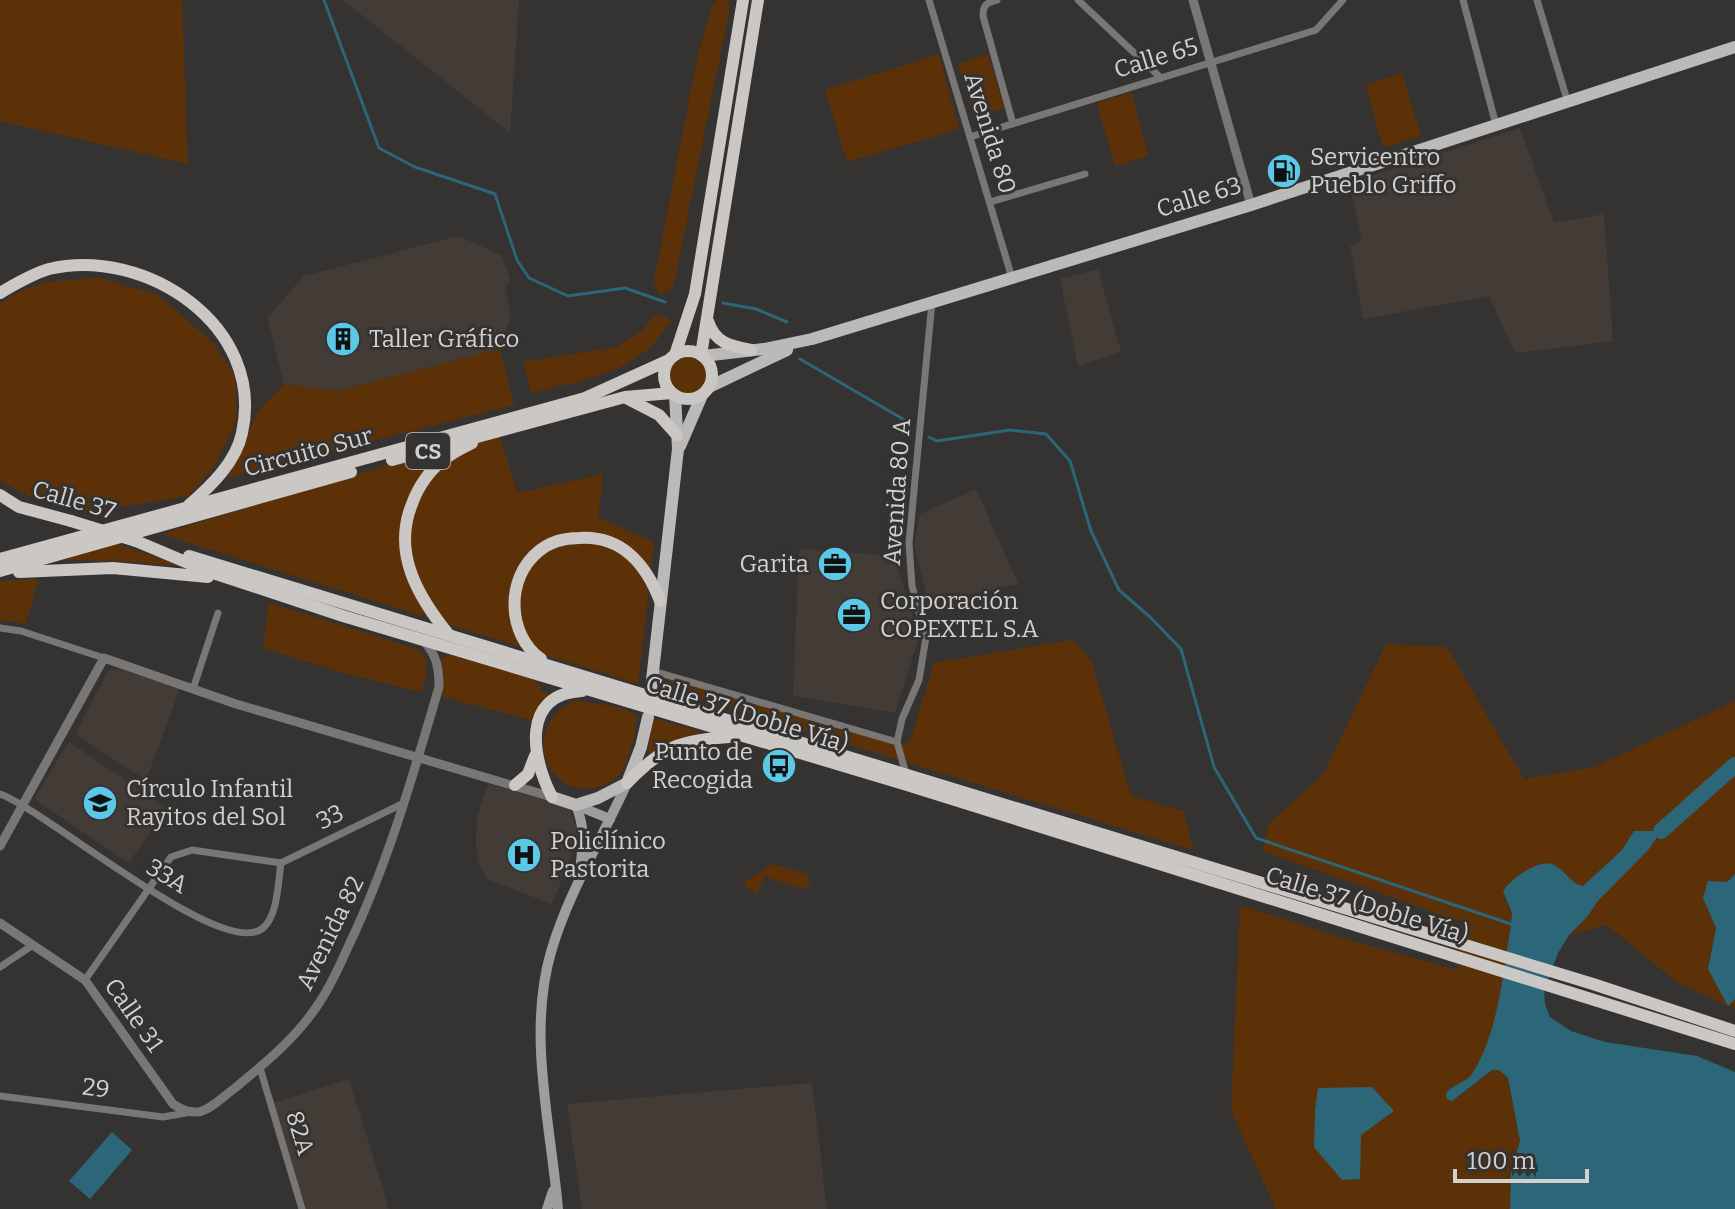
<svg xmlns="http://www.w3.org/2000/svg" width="1735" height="1209" viewBox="0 0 1735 1209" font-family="Bitter,serif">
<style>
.built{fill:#433c36}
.green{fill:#5c3108;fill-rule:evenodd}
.water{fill:#2b6778}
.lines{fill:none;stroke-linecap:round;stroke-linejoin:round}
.stream{stroke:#2b6778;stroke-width:3}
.river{stroke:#2b6778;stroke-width:16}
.minor{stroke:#787776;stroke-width:7}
.tertiary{stroke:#787776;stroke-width:9}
.secondary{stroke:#9f9d9b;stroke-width:10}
.primary{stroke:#bcbab8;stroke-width:12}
.trunk{stroke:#cac7c5;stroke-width:12}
.trunk-bridge{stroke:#cac7c5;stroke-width:12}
.labels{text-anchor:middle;stroke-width:6;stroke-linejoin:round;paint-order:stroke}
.shield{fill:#353331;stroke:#a4a2a0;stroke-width:2}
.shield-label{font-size:22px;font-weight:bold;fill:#d3d1d0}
.street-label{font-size:24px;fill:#d3d1d0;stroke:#353331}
.poi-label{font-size:24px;fill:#d3d1d0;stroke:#353331;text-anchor:start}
</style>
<rect width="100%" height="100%" fill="#353331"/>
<g class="built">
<path d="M343,0H519L510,133Z"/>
<path d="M1520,128L1554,223L1604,214L1613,341L1515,353L1489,296L1363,319L1350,246L1362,240L1349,183Z"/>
<path d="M459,236L502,256L510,280L505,289L511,314L500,349L336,391L284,384L267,318L304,276Z"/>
<path d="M1098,269L1121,352L1078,366L1060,279Z"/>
<path d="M976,489L1018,584L929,604L914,546L920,514Z"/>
<path d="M799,549L894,556L919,637L895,713L793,696Z"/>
<path d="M119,669L180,688L146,780L75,734L108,671Z"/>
<path d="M69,742L166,808L129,863L34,799Z"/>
<path d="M488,784L569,806L579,836L552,904L489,880L479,866L476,844L477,817Z"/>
<path d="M349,1079L389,1209H305L273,1103Z"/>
<path d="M812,1083L827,1209H582L567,1104Z"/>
</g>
<g class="green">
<path d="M0,0H182L188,164L0,121Z"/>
<path d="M719,0H727L730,7L673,289L659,295L654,281L697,59L712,4Z"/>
<path d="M939,54L959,129L847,162L825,90Z"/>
<path d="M988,54L1004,108L974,117L958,64Z"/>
<path d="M1402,73L1421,136L1383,148L1366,85Z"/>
<path d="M1132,92L1148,156L1115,166L1097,103Z"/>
<path d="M101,278L158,295L212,342L235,375L237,420L214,467L188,496L86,513L33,498L0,481V304C33,279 61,280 101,278Z"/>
<path d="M654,316L666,317L672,321C663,331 654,345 643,353C612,377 568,384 531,393L523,362L617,347L642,331Z"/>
<path d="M500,349L514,405L227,478L258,411L284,384L336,391Z"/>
<circle cx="688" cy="375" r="18"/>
<path d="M498,431L518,493L603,474L598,517L654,542L638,684L161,534Z"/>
<path d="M117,544L184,566L116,561L56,560Z"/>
<path d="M38,579L26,624L0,620V581Z"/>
<path d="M269,603L418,649C432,662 426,674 422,692L347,674L263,648Z"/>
<path d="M1072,640L1091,660L1131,796L1184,811L1193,850L667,689L669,678L903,746L911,738L934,663Z"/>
<path d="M1386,644L1447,647L1524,779L1595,767L1735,701V874L1703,898L1716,928L1708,969L1729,1006L1735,999V1009L1678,983L1607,925L1569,935L1587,917L1634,831L1622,850L1583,886C1568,883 1562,867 1547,863L1504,898L1512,913L1511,924C1504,966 1498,1043 1472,1076C1466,1083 1458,1085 1450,1088L1456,1099L1492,1070H1499L1508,1079L1520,1141L1511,1171L1510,1209H1276L1231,1111L1240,905L1346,939L1457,970L1463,923L1263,851L1268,824L1323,775ZM1372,1087L1393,1111L1360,1135Z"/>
<path d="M448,654L530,677L541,687V691L550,694L544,699L531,720L441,696L444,677L440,660Z"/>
<path d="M576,700L621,708L637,715C635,735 631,758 619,775C614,781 605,785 597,787C545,800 519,726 576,700Z"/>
<path d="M653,718L699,731L701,733L679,738L650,755L648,749Z"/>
<path d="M773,864L807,874L810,885L802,889L764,876L757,894L746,887L744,882Z"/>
</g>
<g class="water">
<path d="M1634,831H1661L1649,849L1597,902L1587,917L1569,935L1558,953L1544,990L1545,1004L1550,1017L1571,1031L1605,1042L1697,1056L1735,1072V1209H1510L1511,1170L1520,1141L1508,1078L1499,1070H1492L1452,1101L1447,1099L1446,1094C1452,1083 1467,1084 1474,1071C1499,1028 1503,973 1511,924L1512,913L1503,891C1510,880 1538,859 1552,864C1565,869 1569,883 1583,886L1622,850Z"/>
<path d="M1735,874V999L1728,1006L1708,969L1716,928L1703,898L1708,881L1727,882Z"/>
<path d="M1372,1087L1394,1111L1361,1135L1360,1179L1342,1180L1314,1147L1315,1111L1318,1088Z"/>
<path d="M112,1132L132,1150L90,1199L69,1181Z"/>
</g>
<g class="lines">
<g class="stream">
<path d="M324,0L379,148L415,167L495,194L517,260L529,278L568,296L625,288L665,302"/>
<path d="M723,303L756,309L787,322"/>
<path d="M800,359L908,422"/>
<path d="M929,437L937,441L1010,430L1046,434L1070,461L1091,531L1119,590L1151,618L1181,649L1214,767L1256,838L1511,924"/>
</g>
<path class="river" d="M1661,831L1735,765"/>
<g class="minor">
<path d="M929,0L1012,278"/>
<path d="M997,0C986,3 983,5 983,16L1013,124"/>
<path d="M1078,0L1161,78"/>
<path d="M1463,0L1496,125"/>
<path d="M1537,0L1568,103"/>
<path d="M970,137L1316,30L1343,0"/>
<path d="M990,202L1085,174"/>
<path d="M0,628L21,631L104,658"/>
<path d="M653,671L897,742"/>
<path d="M193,689L218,613"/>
<path d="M906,774L897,742L902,719L919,680L926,637L912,586L909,543L932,302"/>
<path d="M0,794C46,810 224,962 263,928C278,915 278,882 281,863"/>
<path d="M0,967L33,945"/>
<path d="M85,980L171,857L192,850L281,863L404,803"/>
<path d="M260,1068L302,1209"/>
<path d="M0,1096L163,1117L186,1113"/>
</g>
<g class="tertiary">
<path d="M1193,0L1251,205"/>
<path d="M0,846L104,658L236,704L552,797"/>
<path d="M0,923L85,980L173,1104C201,1123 212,1105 235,1088C264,1064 296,1038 317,1006C330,988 339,967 348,947C388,864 413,775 439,687C439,668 437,656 424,641"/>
</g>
<g class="secondary">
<path d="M576,805C587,833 582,850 579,879"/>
<path d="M576,805L610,819"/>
<path d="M547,1209L553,1191"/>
<path d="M558,1209C551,1126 527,1034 551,952C568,893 602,839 627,783"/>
</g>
<g class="primary">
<path d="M703,356L764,349L812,339L1251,205L1735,47"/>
<path d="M709,387L787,350"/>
<path d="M680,446L702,395"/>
<path d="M651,689L678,449L675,395"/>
<path d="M552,797L576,805L598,798L627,783L641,747L648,717"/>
</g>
<g class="trunk">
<path d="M0,293C15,284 32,274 49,269C145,246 266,326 242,433C236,462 211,486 189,505"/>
<path d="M708,321C715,343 730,346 751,350"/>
<circle cx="688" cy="375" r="24"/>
<path d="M675,355L695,294L743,0"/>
<path d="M701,355L758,0"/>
<path d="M628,399L659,415L677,435"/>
<path d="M392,460L625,397L672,393"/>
<path d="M0,495L19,507L71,521"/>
<path d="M136,541L207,571L343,616L907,785L1735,1044"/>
<path d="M189,556L1593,984L1735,1031"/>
<path d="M0,559L585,398L669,360"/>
<path d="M0,571L351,472"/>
<path d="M19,572L113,568L208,577"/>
<path d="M449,635C418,597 392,553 412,504C418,487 430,469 445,459C453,452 463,448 472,443"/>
<path d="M541,659C507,635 505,578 539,551C550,542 565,538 579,538C621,535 646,564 660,601"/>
<path d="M627,783C662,747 679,740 729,737"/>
<path d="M515,785L528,774L535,756"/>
<path d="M552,797C532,759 520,694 582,691"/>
</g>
<path class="trunk-bridge" d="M71,521L136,541"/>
</g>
<defs>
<g id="fuel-disc" transform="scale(1.8)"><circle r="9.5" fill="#5ac8e6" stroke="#353331"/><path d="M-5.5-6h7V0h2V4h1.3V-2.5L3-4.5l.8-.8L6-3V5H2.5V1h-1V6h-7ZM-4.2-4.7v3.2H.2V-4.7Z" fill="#111"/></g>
<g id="building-disc" transform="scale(1.8)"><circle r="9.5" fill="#5ac8e6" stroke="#353331"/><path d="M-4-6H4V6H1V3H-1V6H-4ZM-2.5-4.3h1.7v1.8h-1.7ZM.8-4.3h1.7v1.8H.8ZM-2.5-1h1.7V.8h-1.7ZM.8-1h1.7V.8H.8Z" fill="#111"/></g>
<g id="office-disc" transform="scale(1.8)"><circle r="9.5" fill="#5ac8e6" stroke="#353331"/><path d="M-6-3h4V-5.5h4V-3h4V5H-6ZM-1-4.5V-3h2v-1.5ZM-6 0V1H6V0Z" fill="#111"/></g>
<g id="bus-disc" transform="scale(1.8)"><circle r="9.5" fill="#5ac8e6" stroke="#353331"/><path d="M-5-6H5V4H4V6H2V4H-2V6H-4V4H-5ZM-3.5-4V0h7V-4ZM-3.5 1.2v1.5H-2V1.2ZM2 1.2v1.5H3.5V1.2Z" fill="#111"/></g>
<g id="school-disc" transform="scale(1.8)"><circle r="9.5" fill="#5ac8e6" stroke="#353331"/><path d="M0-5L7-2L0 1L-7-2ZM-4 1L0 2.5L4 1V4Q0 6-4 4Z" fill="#111"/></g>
<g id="hospital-disc" transform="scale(1.8)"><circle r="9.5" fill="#5ac8e6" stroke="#353331"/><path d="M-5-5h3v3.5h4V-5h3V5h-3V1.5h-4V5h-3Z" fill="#111"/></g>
</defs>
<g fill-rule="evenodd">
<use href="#fuel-disc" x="1284" y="171"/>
<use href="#building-disc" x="343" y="339"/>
<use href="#office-disc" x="835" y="564"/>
<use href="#office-disc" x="854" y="615"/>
<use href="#bus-disc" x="779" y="766"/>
<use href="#school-disc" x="100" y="803"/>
<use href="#hospital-disc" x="524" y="855"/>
</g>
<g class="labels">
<rect class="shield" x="406" y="433" width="44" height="36" rx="6"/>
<g class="shield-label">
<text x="428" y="459">CS</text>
</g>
<g class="street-label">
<text transform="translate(1156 58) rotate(-17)" y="8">Calle 65</text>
<text transform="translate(990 133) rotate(73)" y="8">Avenida 80</text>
<text transform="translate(1199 197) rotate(-17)" y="8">Calle 63</text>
<text transform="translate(308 452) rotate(-15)" y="8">Circuito Sur</text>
<text transform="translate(897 492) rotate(-86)" y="8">Avenida 80 A</text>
<text transform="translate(74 500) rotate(16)" y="8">Calle 37</text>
<text transform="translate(747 714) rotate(17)" y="8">Calle 37 (Doble Vía)</text>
<text transform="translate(330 817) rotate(-26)" y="8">33</text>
<text transform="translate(167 876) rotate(31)" y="8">33A</text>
<text transform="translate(1367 905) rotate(17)" y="8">Calle 37 (Doble Vía)</text>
<text transform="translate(330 933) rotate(-64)" y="8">Avenida 82</text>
<text transform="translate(134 1015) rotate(55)" y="8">Calle 31</text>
<text transform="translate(96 1088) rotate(7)" y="8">29</text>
<text transform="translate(300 1133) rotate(73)" y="8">82A</text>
</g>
<g class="poi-label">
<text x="1310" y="165">Servicentro<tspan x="1310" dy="28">Pueblo Griffo</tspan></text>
<text x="369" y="347">Taller Gráfico</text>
<text x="809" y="572" text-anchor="end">Garita</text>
<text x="880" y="609">Corporación<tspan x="880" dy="28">COPEXTEL S.A</tspan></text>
<text x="753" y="760" text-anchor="end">Punto de<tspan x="753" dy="28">Recogida</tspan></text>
<text x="126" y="797">Círculo Infantil<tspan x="126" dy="28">Rayitos del Sol</tspan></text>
<text x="550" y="849">Policlínico<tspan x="550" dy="28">Pastorita</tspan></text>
</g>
</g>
<path d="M1455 1169v12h132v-12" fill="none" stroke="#d3d1d0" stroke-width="4"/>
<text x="1467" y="1169" font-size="24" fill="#d3d1d0" stroke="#353331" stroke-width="6" paint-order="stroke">100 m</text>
</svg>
